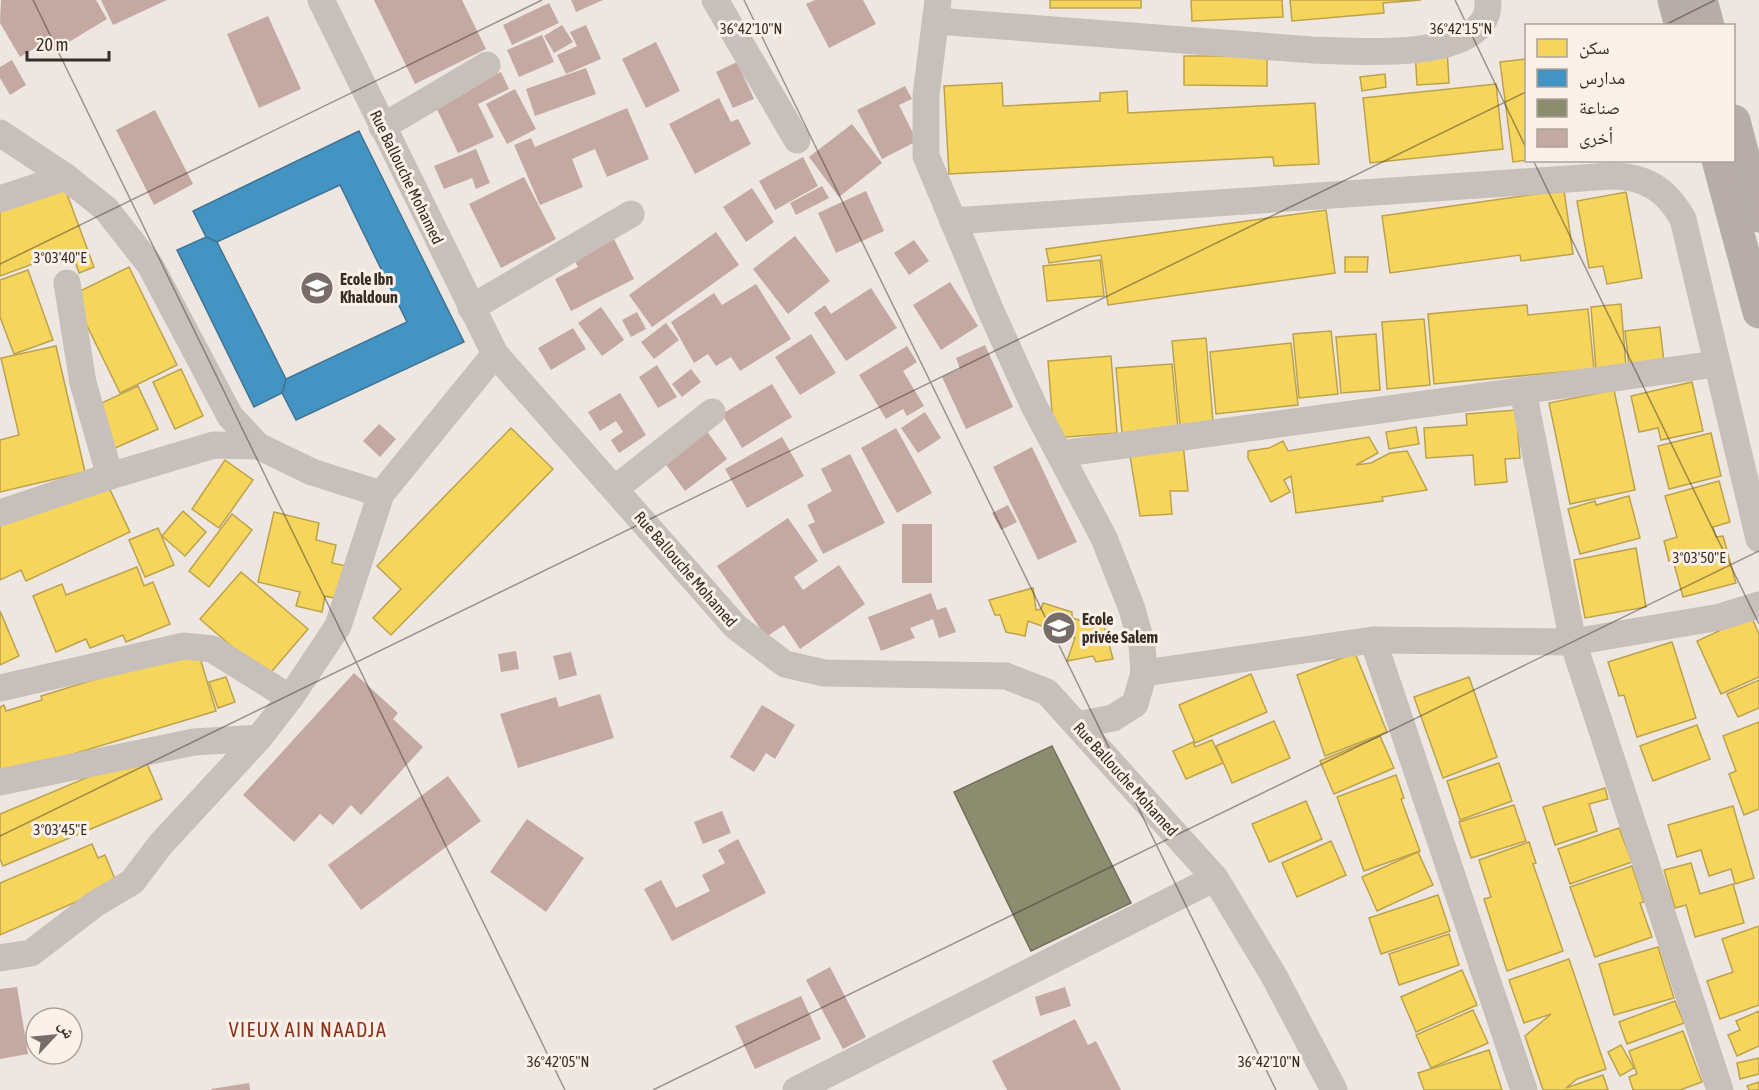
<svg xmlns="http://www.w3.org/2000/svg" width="1759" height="1090" viewBox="0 0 1759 1090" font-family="'Asap Condensed','Noto Naskh Arabic',sans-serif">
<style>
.homes{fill:#f6d55c;stroke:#bda24c;stroke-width:1.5}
.schools{fill:#4393c3;stroke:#407494;stroke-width:1.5}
.industry{fill:#8c8c6e;stroke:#736f59;stroke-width:1.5}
.building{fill:#c3a9a1}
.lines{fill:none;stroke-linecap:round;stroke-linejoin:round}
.minor{stroke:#c7bfba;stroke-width:27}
.major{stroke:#b6ada8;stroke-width:33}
.ticks{fill:none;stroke:#382c27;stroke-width:1.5;stroke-opacity:0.45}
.labels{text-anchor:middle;stroke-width:6;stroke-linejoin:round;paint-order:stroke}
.street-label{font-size:16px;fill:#382c27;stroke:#fbf1e8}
.poi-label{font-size:16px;font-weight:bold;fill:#382c27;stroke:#fbf1e8;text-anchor:start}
.quarter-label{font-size:20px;letter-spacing:1.5px;fill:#8d311b;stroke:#fbf1e8}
.ticks-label{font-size:15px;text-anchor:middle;fill:#382c27;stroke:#fbf1e8;stroke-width:6;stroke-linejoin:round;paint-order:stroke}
</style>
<rect width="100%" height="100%" fill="#eee7e1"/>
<g class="homes">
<rect x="1050" y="0" width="91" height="8"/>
<path d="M1191,0H1282L1283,17L1192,21Z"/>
<path d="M1290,0H1421L1383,3L1384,13L1292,21Z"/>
<path d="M1447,48L1449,83L1417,85L1415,50Z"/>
<path d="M1184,56H1267V86L1184,85Z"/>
<path d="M1526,59L1527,160L1513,162L1500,62Z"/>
<path d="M1385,74L1386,87L1362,91L1360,77Z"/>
<path d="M1002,83L1003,106L1100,101V93L1127,91L1128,113L1315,103L1319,164L1274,166L1273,157L949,174L944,86Z"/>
<path d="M1496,84L1503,149L1370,163L1363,98Z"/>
<path d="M64,186L94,267L79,273L71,250L0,276V209Z"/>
<path d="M1564,190L1573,254L1521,261L1520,255L1390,273L1382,216Z"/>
<path d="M1626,192L1642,278L1607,284L1603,266L1589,268L1577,201Z"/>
<path d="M1326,210L1335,273L1108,305L1101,255L1049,263L1046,249Z"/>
<path d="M1345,257H1368L1367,272H1345Z"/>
<path d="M1100,260L1104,296L1047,301L1043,266Z"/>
<path d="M129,267L177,365L120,393L72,295Z"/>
<path d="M28,270L53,340L14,354L0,317V280Z"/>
<path d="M1621,304L1626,367L1596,369L1591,307Z"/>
<path d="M1527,305L1528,315L1588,309L1594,369L1434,384L1428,314Z"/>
<path d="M1424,319L1430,385L1387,389L1382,322Z"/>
<path d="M1660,327L1664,362L1629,365L1625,331Z"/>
<path d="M1331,331L1338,394L1299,398L1293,334Z"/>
<path d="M1376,334L1380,390L1341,393L1336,337Z"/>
<path d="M1206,338L1213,422L1180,425L1172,341Z"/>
<path d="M1291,343L1298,405L1216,414L1210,352Z"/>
<path d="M56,346L85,472L0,492V440L19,435L1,358Z"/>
<path d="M1111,356L1117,433L1054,438L1048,361Z"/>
<path d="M1172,364L1178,428L1122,433L1116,368Z"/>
<path d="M181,369L203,416L175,429L153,382Z"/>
<path d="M1692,382L1703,431L1661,440L1658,428L1639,432L1631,396Z"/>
<path d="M138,386L158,429L113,449L93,407Z"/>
<path d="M1614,390L1635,490L1570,504L1549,403Z"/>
<path d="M1516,410L1520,458L1505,459L1507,482L1475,485L1473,455L1426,458L1424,428L1467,425L1466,414Z"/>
<path d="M1416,427L1419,444L1389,449L1386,432Z"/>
<path d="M511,428L553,469L391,635L373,618L401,589L377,566Z"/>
<path d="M1711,433L1721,476L1669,489L1658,446Z"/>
<path d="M1369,437L1378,453L1356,465L1371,463L1390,453L1407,451L1427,490L1382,497L1383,501L1296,513L1291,476L1284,480L1290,492L1271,502L1248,458V451L1269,448L1283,441L1288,451Z"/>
<path d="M1183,443L1188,491H1170L1172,514L1140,516L1129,450Z"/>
<path d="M225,460L253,480L219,528L192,509Z"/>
<path d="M104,477L130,532L26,581L21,570L0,580V526Z"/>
<path d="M1719,481L1730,522L1713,527L1716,537L1723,536L1736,583L1683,597L1673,560L1669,561L1664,541L1677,537L1665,496Z"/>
<path d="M1629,496L1640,538L1580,554L1568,509L1595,501L1596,505Z"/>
<path d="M183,511L206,532L185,556L162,536Z"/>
<path d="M274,512L319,523L316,540L336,545L332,563L351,567L343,600L325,596L322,612L296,606L300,592L258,582Z"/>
<path d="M232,514L252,530L209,587L189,571Z"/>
<path d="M158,528L174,565L145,577L129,540Z"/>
<path d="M1636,548L1646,607L1585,618L1574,560Z"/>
<path d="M137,567L144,586L153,582L170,624L126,642L123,635L90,648L86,639L56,652L33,596L62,584L66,595Z"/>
<path d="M241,572L308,629L267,677L200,619Z"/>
<path d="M1033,588L1036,610L1041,609L1043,603L1072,612V618L1083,621L1101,614L1113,659L1096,662L1093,656L1067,661L1075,638L1028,621L1025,636L1006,632L1000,615H995L989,600Z"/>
<path d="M0,611L19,656L0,665Z"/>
<path d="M1751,616L1759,634V677L1721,694L1697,641Z"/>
<path d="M1672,642L1696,718L1637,737L1624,695L1619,696L1608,662Z"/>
<path d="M197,648L216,711L0,776V707L4,705L6,711L42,700L41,696Z"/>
<path d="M1355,653L1387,732L1325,756L1297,675Z"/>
<path d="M1251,674L1267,712L1195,743L1179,705Z"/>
<path d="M226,677L235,702L218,708L209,682Z"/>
<path d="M1469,677L1497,757L1443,778L1414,697Z"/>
<path d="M1759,680V708L1738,717L1727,694Z"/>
<path d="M1274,721L1290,758L1232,783L1216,746Z"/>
<path d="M1759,722V809L1744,815L1729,774L1736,771L1723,736Z"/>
<path d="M1697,725L1710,759L1653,781L1640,746Z"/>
<path d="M1380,736L1394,768L1334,794L1320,761Z"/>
<path d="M1212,740L1223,763L1186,779L1173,751L1193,742L1195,747Z"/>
<path d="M143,754L162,799L3,866L0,859V814Z"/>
<path d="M1499,763L1512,801L1460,820L1447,781Z"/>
<path d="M1396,775L1404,798L1401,799L1420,851L1364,871L1337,797Z"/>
<path d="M1605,788L1608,799L1589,804L1597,831L1555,845L1543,807Z"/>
<path d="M1306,801L1322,839L1269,862L1252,824Z"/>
<path d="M1514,805L1526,841L1471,858L1459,822Z"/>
<path d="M1733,806L1754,878L1735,884L1731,869L1709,876L1701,850L1677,857L1668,825Z"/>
<path d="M1619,828L1632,862L1570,884L1558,849Z"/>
<path d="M1331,841L1346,875L1297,897L1282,863Z"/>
<path d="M1529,842L1536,863L1533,864L1563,951L1507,971L1484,899L1491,897L1479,860Z"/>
<path d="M92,844L98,858L105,855L117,884L0,935V883Z"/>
<path d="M1418,852L1433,885L1377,911L1362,877Z"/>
<path d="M1691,863L1700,894L1733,884L1744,923L1695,937L1686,905L1675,908L1664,870Z"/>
<path d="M1632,866L1644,902L1640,903L1652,937L1595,957L1570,887Z"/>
<path d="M1438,895L1450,931L1381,954L1369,918Z"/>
<path d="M1759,926V1005L1720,1019L1707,981L1733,972L1722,939Z"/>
<path d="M1449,934L1459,965L1399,985L1389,954Z"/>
<path d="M1658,947L1674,998L1614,1015L1599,964Z"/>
<path d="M1569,959L1606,1069L1577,1079L1566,1088L1603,1075L1608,1090H1543L1525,1036L1551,1014L1524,1023L1509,980Z"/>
<path d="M1462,970L1477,1005L1416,1032L1401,997Z"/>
<path d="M1675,1001L1684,1023L1627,1044L1619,1022Z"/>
<path d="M1473,1010L1488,1043L1431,1068L1416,1035Z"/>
<path d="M1759,1011V1046L1737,1056L1728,1035L1740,1030L1736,1021Z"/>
<path d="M1683,1031L1702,1082L1680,1090H1633L1629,1077L1637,1074L1629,1051Z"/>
<path d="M1621,1045L1634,1068L1620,1076L1608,1052Z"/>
<path d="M1489,1050L1502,1090H1424L1418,1073Z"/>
<path d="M1759,1058V1074L1740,1079L1737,1063Z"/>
<path d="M1759,1082V1090H1749L1747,1086Z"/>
</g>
<g class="schools">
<path d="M359,131L464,342L296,420L282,393L286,379L407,322L340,185L217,242L206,237L193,211Z"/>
<path d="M206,237L217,242L286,379L282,393L254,407L177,250Z"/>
</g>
<path class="industry" d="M1052,746L1131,903L1031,951L954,792Z"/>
<g class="building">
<path d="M96,0L107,19L54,51L48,40L20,57L0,23L1,0Z"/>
<path d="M101,0H167L113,25Z"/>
<path d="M374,0H462L486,49L415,84Z"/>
<path d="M571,0H603L576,12Z"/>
<path d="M815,0H863L876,24L829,48L806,4Z"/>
<path d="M549,3L559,23L512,45L503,25Z"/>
<path d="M268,16L301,89L259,108L227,34Z"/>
<path d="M562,25L573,42L554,53L544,36Z"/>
<path d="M586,25L601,59L566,74L557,55L577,46L570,32Z"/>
<path d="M542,35L554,62L519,77L507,50Z"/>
<path d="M656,42L680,91L646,108L622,59Z"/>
<path d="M12,60L26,85L10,95L0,78V67Z"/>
<path d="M737,62L754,99L733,108L716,72Z"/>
<path d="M586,68L596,94L535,116L526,89Z"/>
<path d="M501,72L509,89L478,104L494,137L458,153L434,103Z"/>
<path d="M905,86L912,99L899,105L917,141L882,159L857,110Z"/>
<path d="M515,89L536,129L507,144L486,104Z"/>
<path d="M719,98L731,122L738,119L751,144L695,174L669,124Z"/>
<path d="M627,108L649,159L607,177L595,149L572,159L583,187L540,205L514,145L531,138L535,147Z"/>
<path d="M155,110L193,184L154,205L116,130Z"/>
<path d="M852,124L882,163L839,197L809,157Z"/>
<path d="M476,149L490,183L476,189L472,178L444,189L434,166Z"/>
<path d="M803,157L818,186L775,210L759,181Z"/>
<path d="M524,177L556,239L501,268L469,204Z"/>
<path d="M822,186L829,198L796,215L790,203Z"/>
<path d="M752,188L774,222L746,242L723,207Z"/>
<path d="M866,191L884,231L836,253L818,213Z"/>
<path d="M716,232L739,265L652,327L629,295Z"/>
<path d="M611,233L634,279L571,311L555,279L578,267L571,254Z"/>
<path d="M795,236L830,281L788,314L753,269Z"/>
<path d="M914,240L929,261L909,275L894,253Z"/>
<path d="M950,282L978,326L941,350L913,305Z"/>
<path d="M756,284L791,339L740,371L731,357L716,366L708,354L694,363L671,322L714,293L722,305Z"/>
<path d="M871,288L897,328L846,361L814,313L825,305L831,314Z"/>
<path d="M601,307L624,340L602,356L578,323Z"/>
<path d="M637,312L646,329L631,337L622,320Z"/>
<path d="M666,323L679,340L654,359L641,342Z"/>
<path d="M573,328L586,349L551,370L538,348Z"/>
<path d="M811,334L836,373L800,395L775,357Z"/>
<path d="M985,345L1013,407L966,429L942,377L960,369L956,358Z"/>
<path d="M907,346L917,362L903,371L924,406L907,416L903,409L886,419L859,375Z"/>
<path d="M657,365L677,397L658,408L639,377Z"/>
<path d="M691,369L701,382L682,397L672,384Z"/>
<path d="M772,384L792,417L742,448L722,414Z"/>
<path d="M620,393L646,435L619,453L611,440L623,432L616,421L600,431L588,412Z"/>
<path d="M925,412L941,438L918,453L901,428Z"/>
<path d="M379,424L396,439L380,457L363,441Z"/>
<path d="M896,428L932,493L897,513L861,448Z"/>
<path d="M706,430L727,459L685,491L664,462Z"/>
<path d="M782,437L804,476L747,508L725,469Z"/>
<path d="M1032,447L1077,542L1038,560L993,467Z"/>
<path d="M850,454L885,523L823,554L808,525L815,522L807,505L832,491L821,469Z"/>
<path d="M1008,505L1017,522L1001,530L992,513Z"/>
<path d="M788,518L818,561L794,577L803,590L839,565L865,604L800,649L784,625L766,637L717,566Z"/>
<rect x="902" y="524" width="30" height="59"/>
<path d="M931,593L937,610L946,607L956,632L939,638L933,619L910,628L915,638L881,651L868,617Z"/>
<path d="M516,651L519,669L501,672L498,654Z"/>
<path d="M571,652L577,675L559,680L553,656Z"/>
<path d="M354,673L398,713L393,719L423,747L361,815L351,805L333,825L320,814L294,842L243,795Z"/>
<path d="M600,694L614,738L518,768L500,714L556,697L559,707Z"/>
<path d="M762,705L795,725L775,759L766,753L754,772L730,757Z"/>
<path d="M448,776L481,821L361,910L328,865Z"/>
<path d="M722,811L731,833L703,844L694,822Z"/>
<path d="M527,819L584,858L546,912L490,872Z"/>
<path d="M738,839L766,893L672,941L644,889L661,880L676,908L710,891L702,875L725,863L718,850Z"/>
<path d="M830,967L866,1037L843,1049L806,980Z"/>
<path d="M17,987L28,1054L0,1059V989Z"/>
<path d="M1065,987L1071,1006L1040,1016L1035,997Z"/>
<path d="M801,996L821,1039L755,1069L735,1026Z"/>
<path d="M1075,1019L1088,1045L1096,1041L1121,1090H1007L992,1061Z"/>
<path d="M249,1083L250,1090H212L211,1089Z"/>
</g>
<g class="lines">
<g class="minor">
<path d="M321,0L495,354L736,627L785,664L824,673L1006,676L1047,692L1215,878L1274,976L1334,1090"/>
<path d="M715,0L797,140"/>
<path d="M938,0L926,95V156L990,309L1034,406L1104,538L1132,609L1142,645L1144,673L1135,704L1113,718L1077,725"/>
<path d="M936,21L1313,50C1353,51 1464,61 1485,18C1488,13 1488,5 1488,0"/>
<path d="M382,127L487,65"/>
<path d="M0,133L66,177L106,209L150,265L230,416L258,446"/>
<path d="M0,199L66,177"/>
<path d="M953,221L1611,176C1645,176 1666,189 1683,219L1759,539"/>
<path d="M67,283L83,383L110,476"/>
<path d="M471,308L631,214"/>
<path d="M1523,391L1573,642L1720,1090"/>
<path d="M1060,454L1716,364"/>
<path d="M616,488L712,412"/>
<path d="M0,513L110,476L214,445L258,446L312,472L381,494"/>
<path d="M1373,640L1524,1090"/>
<path d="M1144,673L1373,640L1573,642L1720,617L1759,605"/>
<path d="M0,688L184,646L212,649L290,698"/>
<path d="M0,782L194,742L259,738"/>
<path d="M0,958L31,953L95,904L132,882L161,844L259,738L290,698L338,626L381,494L495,354"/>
<path d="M796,1090L1215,878"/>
</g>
<g class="major">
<path d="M1674,0L1681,26"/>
<path d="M1701,0L1708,26"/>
<path d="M1734,121L1759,216"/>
<path d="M1718,160L1759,312"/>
</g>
</g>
<path class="ticks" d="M33,0L565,1090M744,0L1276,1090M1455,0L1526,148M1663,26L1715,0M1533,160L1759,624M0,264L542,0M0,836L1526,92M653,1090L1759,551"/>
<defs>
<g id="school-disc" transform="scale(1.725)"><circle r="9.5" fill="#786d68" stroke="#fbf1e8"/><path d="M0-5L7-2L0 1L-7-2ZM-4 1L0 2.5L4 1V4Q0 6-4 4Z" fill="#fff"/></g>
</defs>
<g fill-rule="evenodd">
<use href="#school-disc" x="317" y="288"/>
<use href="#school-disc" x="1059" y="628"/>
</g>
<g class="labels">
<g class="street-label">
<text transform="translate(407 177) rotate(64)" y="6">Rue Ballouche Mohamed</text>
<text transform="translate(686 569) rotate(49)" y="6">Rue Ballouche Mohamed</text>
<text transform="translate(1126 779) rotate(48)" y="6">Rue Ballouche Mohamed</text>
</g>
<g class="poi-label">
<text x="340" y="285">Ecole Ibn<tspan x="340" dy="18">Khaldoun</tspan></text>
<text x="1082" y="625">Ecole<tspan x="1082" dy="18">privée Salem</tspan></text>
</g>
<g class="quarter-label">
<text x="308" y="1037">VIEUX AIN NAADJA</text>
</g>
</g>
<g class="ticks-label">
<text x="751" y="34">36°42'10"N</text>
<text x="1461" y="34">36°42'15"N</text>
<text x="60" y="263">3°03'40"E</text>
<text x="1699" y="563">3°03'50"E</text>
<text x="60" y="835">3°03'45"E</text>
<text x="558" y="1067">36°42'05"N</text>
<text x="1269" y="1067">36°42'10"N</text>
</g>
<rect x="1525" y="24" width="210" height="138" fill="#fbf1e8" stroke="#ada29b" stroke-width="1.5"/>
<rect x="1537" y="39" width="30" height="18" fill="#f6d55c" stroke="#ada29b" stroke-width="1.5"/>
<text x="1579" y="54" font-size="18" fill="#382c27">سكن</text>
<rect x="1537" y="69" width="30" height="18" fill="#4393c3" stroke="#ada29b" stroke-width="1.5"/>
<text x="1579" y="84" font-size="18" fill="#382c27">مدارس</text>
<rect x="1537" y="99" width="30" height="18" fill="#8c8c6e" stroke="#ada29b" stroke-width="1.5"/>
<text x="1579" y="114" font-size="18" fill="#382c27">صناعة</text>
<rect x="1537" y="129" width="30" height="18" fill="#c3a9a1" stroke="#ada29b" stroke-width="1.5"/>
<text x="1579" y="144" font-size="18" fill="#382c27">أخرى</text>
<g transform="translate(54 1036) rotate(64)"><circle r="28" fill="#fbf1e8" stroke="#ada29b" stroke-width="1.5"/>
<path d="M0-4.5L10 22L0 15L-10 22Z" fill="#786d68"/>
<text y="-9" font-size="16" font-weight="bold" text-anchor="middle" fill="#382c27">ش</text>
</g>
<path d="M27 51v9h82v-9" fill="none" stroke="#382c27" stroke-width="3"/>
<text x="36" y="51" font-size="18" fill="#382c27" stroke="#fbf1e8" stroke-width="4.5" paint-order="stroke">20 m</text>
</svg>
